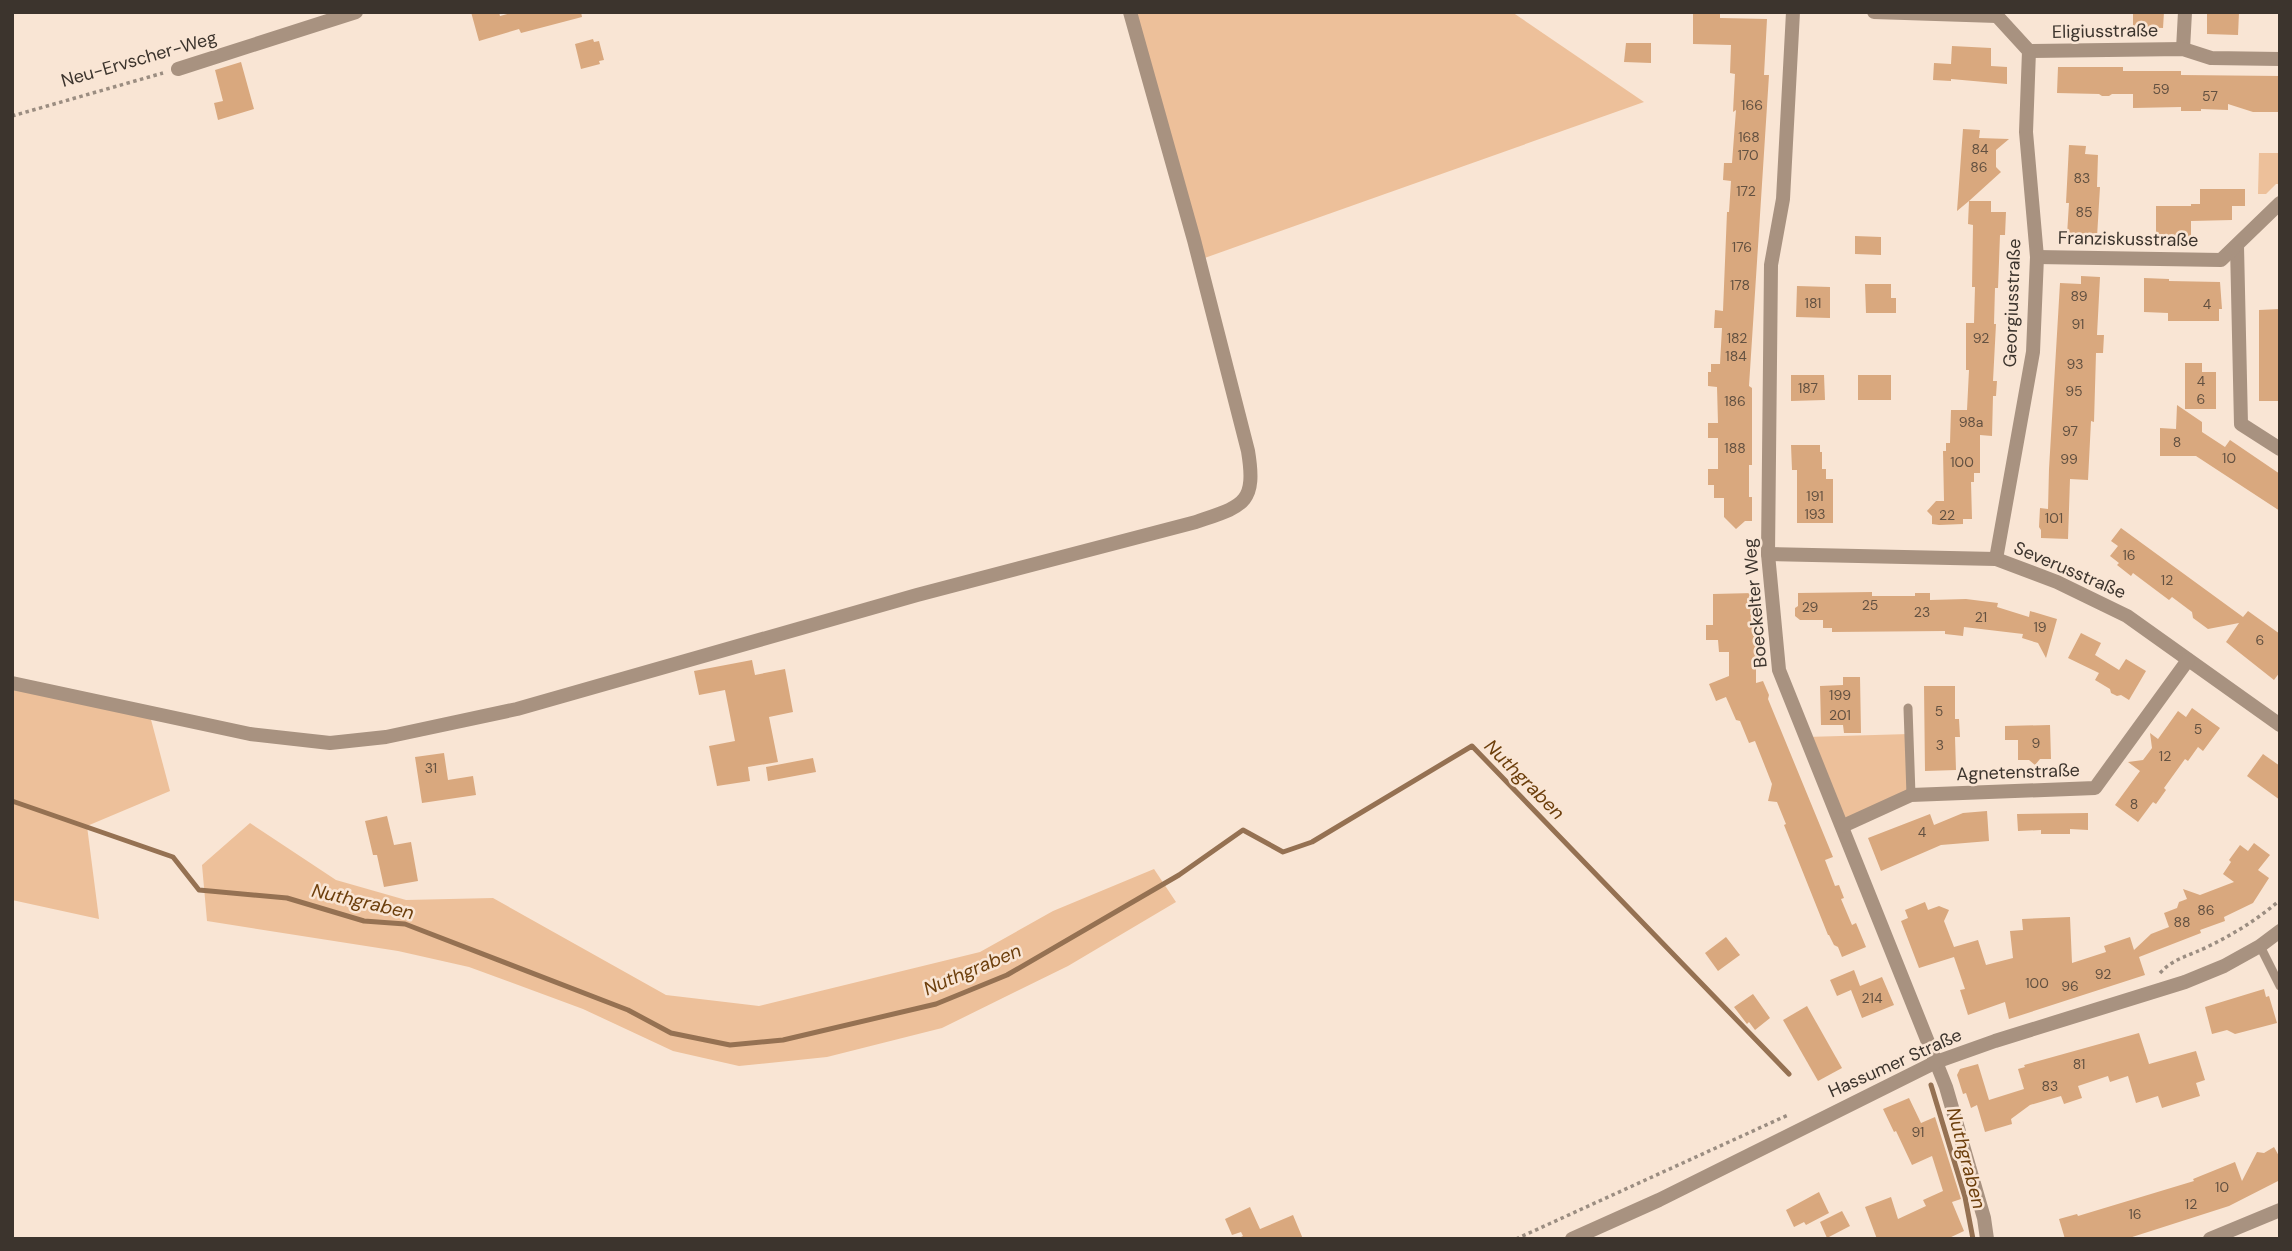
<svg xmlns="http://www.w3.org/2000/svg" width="2292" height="1251" viewBox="0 0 2292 1251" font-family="'DM Sans',sans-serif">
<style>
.green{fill:#edc09a}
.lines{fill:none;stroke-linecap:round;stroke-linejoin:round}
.stream{stroke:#957152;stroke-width:5}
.building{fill:#d9a87e}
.path{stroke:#9b8d81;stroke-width:3.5;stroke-dasharray:3.5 3.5;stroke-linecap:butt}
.service{stroke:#a89280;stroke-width:9}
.minor{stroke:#a89280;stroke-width:14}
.tertiary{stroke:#a89280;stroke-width:14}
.labels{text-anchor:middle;stroke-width:5;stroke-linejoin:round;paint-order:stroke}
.number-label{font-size:14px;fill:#635141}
.street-label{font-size:18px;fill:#3c342d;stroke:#f9e5d4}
.water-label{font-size:19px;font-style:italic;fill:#6c3e0b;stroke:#f9e5d4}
</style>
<rect width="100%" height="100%" fill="#f9e5d4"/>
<g class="green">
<path d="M1130,12H1512L1644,102L1199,260Z"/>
<path d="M2259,153H2280V184H2276L2266,194H2258Z"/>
<path d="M12,683L149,712L170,791L87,826L99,919L12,900Z"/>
<path d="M1909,734L1911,795L1843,826L1806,737Z"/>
<path d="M250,823L336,880L406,900L493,898L666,995L759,1006L980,952L1053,911L1154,869L1176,902L1068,966L942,1028L827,1057L739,1066L673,1051L583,1009L469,967L398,951L207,921L202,865Z"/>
</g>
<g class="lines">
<g class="stream">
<path d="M12,801L173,857L199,890L287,898L364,921L405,924L628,1010L671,1033L730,1045L783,1040L936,1004L1007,975L1179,875L1243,830L1283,852L1312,842L1472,746L1789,1074"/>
<path d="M1931,1085L1965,1197L1973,1239"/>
</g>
</g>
<g class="building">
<path d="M471,12H499L500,16L515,12H581L582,17L521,33L519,29L479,41Z"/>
<path d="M1693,12H1720V18L1767,19L1764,75H1769L1749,386L1752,388V465H1749V497H1752V521H1745L1736,529L1724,517V498H1714V485H1708V469H1718V438H1708V423H1718L1717,387L1708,386V372H1711V364H1720L1722,328H1714L1715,310L1723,311L1727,212H1729L1731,181L1723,180L1724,163H1732L1736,110L1733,112L1735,74L1730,73L1731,45L1693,44Z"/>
<path d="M2133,12H2164L2163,28L2133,27Z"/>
<path d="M2207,12H2239L2238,35L2207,34Z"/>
<path d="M593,39L594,42L599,41L604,60L599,61L600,64L581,69L575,44Z"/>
<path d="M1626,43H1651V63L1624,62Z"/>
<path d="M1952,46L1991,48V66L2007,67V84L1951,79V81L1933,80L1934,63L1951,64Z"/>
<path d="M241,62L254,109L218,120L214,103L223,101L215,70Z"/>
<path d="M2058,67H2123V71H2181V75L2280,76V112H2253L2228,104V110L2201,109V111H2181V107L2133,108V94H2112L2109,96H2102L2099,94L2057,93Z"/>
<path d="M1963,129L1980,130L1979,138L2009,139L1996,150V167L2001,172L1969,201H1991V212H2006L2005,235H2000L1998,288H1995L1994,324H1996L1993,381H1997L1996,396H1993L1992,436L1980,435V473H1974V482H1971L1972,519H1963V524L1939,525L1932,524V516L1927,511L1936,501H1944L1943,451H1946V443H1950L1951,410H1967L1969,370H1966V323H1974L1975,287H1972L1973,225L1968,224L1969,201L1957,211Z"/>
<path d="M2069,145L2086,146L2085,154L2098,155L2097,187H2100L2097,237L2067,235L2069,203H2066Z"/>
<path d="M2200,189H2245V206H2232V220L2191,221V239H2156V206H2191V204H2200Z"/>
<path d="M1855,236L1881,237V255L1855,254Z"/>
<path d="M2081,276L2100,277L2097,335H2104L2103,353H2096L2094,422L2091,421L2088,480L2070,479L2068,539L2041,538V530L2039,527L2040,508L2048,509L2049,469L2060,283L2081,284Z"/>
<path d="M2144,278L2169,279V281L2220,282L2222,309H2219V321H2168V313L2144,312Z"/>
<path d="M1865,284H1891V298H1896V313H1866Z"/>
<path d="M1797,286L1830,287V318L1796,317Z"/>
<path d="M2280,309V401H2259V310Z"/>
<path d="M2185,363H2202V372H2216V409H2185Z"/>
<path d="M1791,375H1824L1825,400L1791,401Z"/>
<rect x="1858" y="375" width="33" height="25"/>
<path d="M2177,405L2202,422V432L2225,447L2230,440L2280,474V511L2196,456H2160V428L2176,429Z"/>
<path d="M1791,445H1820V452H1822V469H1826V479H1833V523H1797V470H1792Z"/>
<path d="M2121,528L2243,617L2248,611L2280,634V672L2274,680L2226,642L2239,623L2208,629L2193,618L2192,612L2172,597L2169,600L2133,573L2131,576L2117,565L2119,563L2110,556L2118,546L2111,541Z"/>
<path d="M1872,592V596H1915V593H1930V600L1966,599L1998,603L1997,607L2029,617L2030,611L2057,619L2046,658L2038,643L2022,638L2023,634L1964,627L1963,636L1945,634V631L1832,632V628H1823V620H1800L1795,616V608L1798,606V593Z"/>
<path d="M1753,593V636H1756V683L1763,681L1769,695L1768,699L1833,857L1825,860L1835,886L1839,885L1844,898L1841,899L1852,925L1856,923L1866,947L1842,957L1838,947L1834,945L1829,935H1828L1784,825L1786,824L1777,802L1768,801L1772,784L1755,741L1749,743L1740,721L1736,720L1726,697L1716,701L1709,684L1729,676V652H1719L1718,640H1706V625H1713V594Z"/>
<path d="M2081,633L2101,643L2095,655L2119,670L2126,659L2146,671L2129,700L2121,695L2117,696L2111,693L2110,689L2095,680L2099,673L2068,658Z"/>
<path d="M752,660L755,675L785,669L793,712L769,717L778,762L748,767L750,781L717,786L709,746L735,741L725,690L699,695L694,671Z"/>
<path d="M1843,677H1860L1861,733H1844L1843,725H1821L1820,686L1843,685Z"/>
<path d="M1924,686H1955V719H1959L1960,737H1955L1956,770L1925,771Z"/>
<path d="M2192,708L2220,728L2203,751L2198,747L2188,761L2185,759L2164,788L2166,790L2156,804L2153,802L2138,822L2115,805L2140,771L2128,762L2143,760L2152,748L2150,733L2158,739L2178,711L2186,717Z"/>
<path d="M2050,725L2051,759H2040L2035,765L2029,760H2018V740H2005V726Z"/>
<path d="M444,753L448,780L473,776L476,795L422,803L415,757Z"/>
<path d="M2263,754L2280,766V800L2247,776Z"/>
<path d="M813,758L816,772L768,781L766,767Z"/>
<path d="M1987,811L1989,841L1941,845L1881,871L1868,838L1930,814L1934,825L1963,813Z"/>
<path d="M2088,813V830L2070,829V834H2041V830L2018,831L2017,814Z"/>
<path d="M387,816L394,845L411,842L418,881L384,887L377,855H373L365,821Z"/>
<path d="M2254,843L2270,855L2258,870L2269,878L2253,903L2224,917L2225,921L2200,930L2201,933L2139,957L2145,975L2009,1019L2005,1002L1968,1015L1960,990L1965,989L1954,957L1919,968L1901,921L1908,918L1905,910L1925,902L1928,910L1939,906L1949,910L1944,921L1954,947L1978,940L1986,965L2013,958L2010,931L2023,930L2022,919L2070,917L2072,963L2106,952L2104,946L2130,937L2134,950L2151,934L2169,927L2164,913L2177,908L2179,902L2187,899L2183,889L2200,895L2234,882L2223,874L2231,862L2229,860L2240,845L2248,851Z"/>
<path d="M1726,937L1740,955L1718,971L1705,953Z"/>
<path d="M1854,970L1860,986L1882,977L1894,1005L1862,1018L1851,990L1837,996L1830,980Z"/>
<path d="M2264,989L2266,997L2269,996L2277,1023L2235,1034L2227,1030L2212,1034L2205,1007Z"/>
<path d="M1753,994L1770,1018L1755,1030L1749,1022L1747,1024L1734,1007Z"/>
<path d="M1807,1006L1842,1068L1818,1081L1783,1020Z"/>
<path d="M2139,1033L2149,1064L2196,1051L2205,1080L2196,1083L2200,1096L2162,1108L2158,1096L2136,1103L2128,1076L2110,1082L2108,1076L2078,1086L2082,1098L2064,1104L2061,1096L2030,1105L2011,1119L2012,1124L1985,1132L1977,1105L1971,1108L1966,1093L1963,1094L1957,1075L1960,1069L1978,1064L1989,1100L2024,1089L2018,1069L2025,1067L2024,1065Z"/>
<path d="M1909,1098L1921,1123L1935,1117L1961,1199L1952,1202L1964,1231L1947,1239H1877L1865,1207L1891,1197L1898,1219L1926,1206L1923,1200L1943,1191L1932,1156L1912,1165L1896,1131L1894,1132L1883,1109Z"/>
<path d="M2274,1147L2280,1158V1180L2229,1206L2126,1239H2065L2059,1219L2077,1214L2078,1216L2194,1181L2193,1179L2235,1162L2242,1181L2257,1152L2264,1153Z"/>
<path d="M1819,1192L1829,1213L1806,1225L1804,1222L1794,1227L1786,1210Z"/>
<path d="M1250,1207L1260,1229L1293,1215L1303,1239H1237L1243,1236L1241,1232L1232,1235L1225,1219Z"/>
<path d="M1842,1211L1850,1226L1827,1238L1820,1222Z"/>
</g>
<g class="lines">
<g class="path">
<path d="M12,116L163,73"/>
<path d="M2160,973C2175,957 2190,956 2209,946C2234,934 2258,919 2280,900"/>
<path d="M1516,1239L1788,1115"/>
</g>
<g class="service">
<path d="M1908,708L1911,795"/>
<path d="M2260,946L2280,986"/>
</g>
<g class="minor">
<path d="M1793,12L1783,199L1771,265L1768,554L1779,670L1946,1087L1984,1218L1987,1239"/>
<path d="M1874,12L1997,16"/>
<path d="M2183,49L2185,12"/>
<path d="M2029,51L2183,49L2211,58L2280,59"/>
<path d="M178,69L356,12"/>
<path d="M2237,246L2241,424L2280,449"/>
<path d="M2037,257L2221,260L2280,203"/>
<path d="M1768,554L1996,559L2057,582L2127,616L2280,725"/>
<path d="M1996,559L2033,352L2037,257L2026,132L2029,51L1997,16V12"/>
<path d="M12,683L250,734L330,743L386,737L517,709L917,595L1196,522C1242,506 1257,505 1248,451L1194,240L1130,12"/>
<path d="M1843,826L1911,795L2095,788L2188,660"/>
<path d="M2210,1239L2280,1210"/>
</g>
<path class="tertiary" d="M1572,1239L1659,1200L1936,1062L1995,1041L2185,982L2224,966L2260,946L2280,931"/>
</g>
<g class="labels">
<g class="number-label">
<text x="2161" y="94">59</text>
<text x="2210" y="101">57</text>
<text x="1752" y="110">166</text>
<text x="1749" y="142">168</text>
<text x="1980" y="154">84</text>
<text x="1748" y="160">170</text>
<text x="1979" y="172">86</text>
<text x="2082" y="183">83</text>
<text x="1746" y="196">172</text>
<text x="2084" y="217">85</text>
<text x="1742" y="252">176</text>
<text x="1740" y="290">178</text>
<text x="2079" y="301">89</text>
<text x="1813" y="308">181</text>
<text x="2207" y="309">4</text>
<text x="2078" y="329">91</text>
<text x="1737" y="343">182</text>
<text x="1981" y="343">92</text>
<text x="1736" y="361">184</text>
<text x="2075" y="369">93</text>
<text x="2201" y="386">4</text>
<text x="1808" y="393">187</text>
<text x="2074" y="396">95</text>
<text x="2201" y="404">6</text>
<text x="1735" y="406">186</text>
<text x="1971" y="427">98a</text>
<text x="2070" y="436">97</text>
<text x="2177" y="447">8</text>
<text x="1735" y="453">188</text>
<text x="2229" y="463">10</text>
<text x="2069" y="464">99</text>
<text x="1962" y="467">100</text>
<text x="1815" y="501">191</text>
<text x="1815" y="519">193</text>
<text x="1947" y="520">22</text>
<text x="2054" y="523">101</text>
<text x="2129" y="560">16</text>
<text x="2167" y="585">12</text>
<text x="1870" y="610">25</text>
<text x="1810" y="612">29</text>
<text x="1922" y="617">23</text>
<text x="1981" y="622">21</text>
<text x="2040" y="632">19</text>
<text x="2260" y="645">6</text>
<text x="1840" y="700">199</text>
<text x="1939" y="716">5</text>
<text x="1840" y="720">201</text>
<text x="2198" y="734">5</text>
<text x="2036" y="748">9</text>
<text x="1940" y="750">3</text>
<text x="2165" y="761">12</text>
<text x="431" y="773">31</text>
<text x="2134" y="809">8</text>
<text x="1922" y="837">4</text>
<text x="2206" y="915">86</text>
<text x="2182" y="927">88</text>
<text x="2103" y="979">92</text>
<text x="2037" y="988">100</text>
<text x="2070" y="991">96</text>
<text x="1872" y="1003">214</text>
<text x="2079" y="1069">81</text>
<text x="2050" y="1091">83</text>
<text x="1918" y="1137">91</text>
<text x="2222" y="1192">10</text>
<text x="2191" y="1209">12</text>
<text x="2135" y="1219">16</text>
</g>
<g class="street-label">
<text transform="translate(2105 31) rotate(-1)" y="6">Eligiusstraße</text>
<text transform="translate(139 59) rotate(-16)" y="6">Neu-Ervscher-Weg</text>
<text transform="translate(2128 239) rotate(1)" y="6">Franziskusstraße</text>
<text transform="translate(2012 303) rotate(-88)" y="6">Georgiusstraße</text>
<text transform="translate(2070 570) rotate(23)" y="6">Severusstraße</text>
<text transform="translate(1755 603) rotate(-95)" y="6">Boeckelter Weg</text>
<text transform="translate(2018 772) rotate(-2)" y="6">Agnetenstraße</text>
<text transform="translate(1895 1063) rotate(-24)" y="6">Hassumer Straße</text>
</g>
<g class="water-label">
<text transform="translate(1525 779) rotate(45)" y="7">Nuthgraben</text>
<text transform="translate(363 901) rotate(13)" y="7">Nuthgraben</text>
<text transform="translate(972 969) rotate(-23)" y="7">Nuthgraben</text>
<text transform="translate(1967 1158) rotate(75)" y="7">Nuthgraben</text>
</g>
</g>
<rect width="2292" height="1251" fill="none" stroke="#3c342d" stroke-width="28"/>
</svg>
